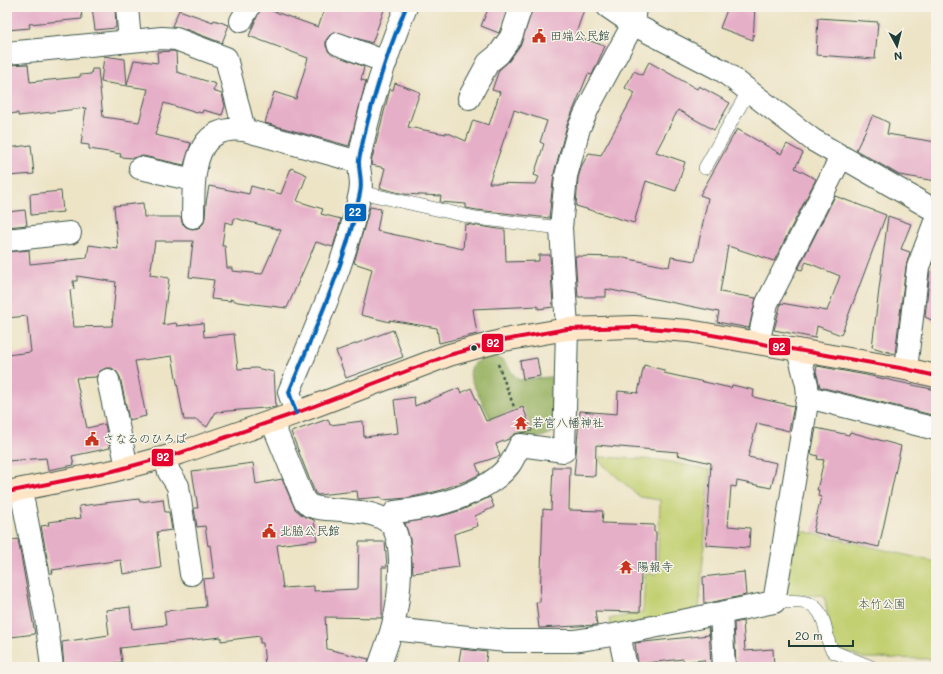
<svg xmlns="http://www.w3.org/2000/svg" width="943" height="674" viewBox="0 0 943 674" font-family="Mali,'Klee One',sans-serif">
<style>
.green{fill:#c2d072;stroke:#708653}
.forest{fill:#99b264;stroke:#5c784c}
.building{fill:#e6afc8;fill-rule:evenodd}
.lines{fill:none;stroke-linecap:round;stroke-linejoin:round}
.lane-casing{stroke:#3e564a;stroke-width:14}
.street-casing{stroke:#3e564a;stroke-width:24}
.secondary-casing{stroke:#3e564a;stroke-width:24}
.path{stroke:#3e564a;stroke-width:2.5;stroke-dasharray:3 3;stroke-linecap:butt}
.lane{stroke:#fff;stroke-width:13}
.street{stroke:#fff;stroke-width:22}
.secondary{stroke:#fde5c5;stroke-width:22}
.bus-1-casing{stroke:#f7f3e8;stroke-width:7}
.bus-2-casing{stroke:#f7f3e8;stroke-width:7}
.bus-1{stroke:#e4002b;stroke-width:4}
.bus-2{stroke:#0065bd;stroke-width:4}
.bus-dot{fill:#1f3d34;stroke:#f7f3e8;stroke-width:1.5}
.labels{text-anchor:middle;stroke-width:3;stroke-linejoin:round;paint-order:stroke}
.poi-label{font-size:12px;fill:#1f3d34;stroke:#f7f3e8;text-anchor:start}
.park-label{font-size:12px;fill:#405a40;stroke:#f7f3e8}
.line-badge{stroke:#f7f3e8;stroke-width:1.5}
.badge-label{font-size:11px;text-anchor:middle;font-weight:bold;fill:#fff}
</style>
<rect width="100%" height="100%" fill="#f7f3e8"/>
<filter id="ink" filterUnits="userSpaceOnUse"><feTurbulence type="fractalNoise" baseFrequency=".025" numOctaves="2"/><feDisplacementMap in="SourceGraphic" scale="8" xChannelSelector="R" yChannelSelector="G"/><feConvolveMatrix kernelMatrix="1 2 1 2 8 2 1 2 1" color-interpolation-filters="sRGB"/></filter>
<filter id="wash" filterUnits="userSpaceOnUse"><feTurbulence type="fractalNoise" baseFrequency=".012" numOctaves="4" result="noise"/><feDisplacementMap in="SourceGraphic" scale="16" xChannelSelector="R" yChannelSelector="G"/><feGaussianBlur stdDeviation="0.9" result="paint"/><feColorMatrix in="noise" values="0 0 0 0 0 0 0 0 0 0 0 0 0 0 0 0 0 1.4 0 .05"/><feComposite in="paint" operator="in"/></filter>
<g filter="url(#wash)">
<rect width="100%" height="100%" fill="#ede4c6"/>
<g class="green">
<path d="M599,457L660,460L710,470L699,611L611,628L609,619L643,612L645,574H657L660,500L640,497L600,462Z"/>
<path d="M794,529L936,562V659L863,658L834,648L824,595L786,596L783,584Z"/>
</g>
<path class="forest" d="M490,357C509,358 507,370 519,380L550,377L556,378L554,432C536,440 514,447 498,434L471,380C468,365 475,360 490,357Z"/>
<g id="blocks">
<g class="building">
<path d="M7,7H81L82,19L29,24L30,28L7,30Z"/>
<path d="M92,7H115L116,28L95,30Z"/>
<path d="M261,7L318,27L326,7H385L372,43L336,32L330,35L326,40V46L329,52L364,67L361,80L366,81L349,146L265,123L274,92L296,99L308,58L249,36Z"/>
<path d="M489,7H508L499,33L481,26Z"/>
<path d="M533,7H585L575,36L605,46L592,75L588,74L567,125L554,173L549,218L477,210L466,208V204L440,202L441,196L404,194L380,188L385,168L372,165L371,162L390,89L393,90L395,83L420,92L408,127L446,134V132L466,141L473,120L489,125L500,92L492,90L499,70L509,61L521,44ZM514,110L547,121L540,142L544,144L534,175L539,177L536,184L489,183Z"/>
<path d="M728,7H755L753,40L720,28Z"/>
<path d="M179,10L213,22L214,20L229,25L222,43L180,27L172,26Z"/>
<path d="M818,18L878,22L875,59L816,55Z"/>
<path d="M173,51L176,52L177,72L216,84L213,91L222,94L225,106L222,115L203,110L202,113L198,112L197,113L164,103L155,135L191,143L184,165L143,156L133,158L120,157L121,154L89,149V145L81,144L86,108L18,116V113L7,114V65L28,64L30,82L80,77V75L91,74L92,69H98L103,117L139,122L148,89L101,82L104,56L125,59L127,85L134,60L158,63L157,52Z"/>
<path d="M649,62L697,89L699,86L730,103L714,130L678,110L656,152L685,162L676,191L646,181L634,223L576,206L578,178L582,165L589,153L601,155L635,93L625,88L634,71L642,75Z"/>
<path d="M873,115L889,123L887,134L936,142V181L899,175L856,150Z"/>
<path d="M737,129L781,154L787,144L803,153L795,168L816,179L774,261L728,246L720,292L756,298L749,328L717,322L719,312L606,289V297H578L575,256L619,257L669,267L671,257L695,261L708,198L700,195Z"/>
<path d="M31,145L34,174L8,176L7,148Z"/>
<path d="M291,168L307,175L297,201L323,209L321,214L341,219L333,247L316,242L287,308L238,302L230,299L231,301L211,299L214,280L189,277L193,241H155L150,275L169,278L163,325L176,323L177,326L203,323L204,337L234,334L238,369L256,368L274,372L276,407L216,412L207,427L197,420H184L172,356L135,361L146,416L129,420L120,377L117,372L112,368H106L100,371L96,377L76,378L87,428L105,424L110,448L72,456L74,465L48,470L46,458L7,461V355L31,352L27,316L7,318V252L29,250L30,264L87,258L89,245L118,249L114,206L143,203L144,217H181L182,223L186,227L192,229L199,228L203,224L205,218L206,203L209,186L249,194L251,186L281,194ZM234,218L281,230L262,274L232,271V268H227L225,246H222L225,222L233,224ZM77,276L116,282L112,326L74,327L70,290L74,289L73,281H77Z"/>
<path d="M61,191L63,212L31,215L30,194Z"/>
<path d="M835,196L886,215L841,335L817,326L815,338L774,330L781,303L827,311L840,276L806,262L802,270L798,269Z"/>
<path d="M370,207L381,209L377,231L463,249L465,224L505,230L506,262L539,261V255H550L553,307L538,309V306L473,309L477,334L439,343L437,328L389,320L390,322L361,315L372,269L354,263Z"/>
<path d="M25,210L27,225L7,227V212Z"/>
<path d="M888,216L911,224L901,249L910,252L906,266L895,354L872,347Z"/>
<path d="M933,262L936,263V322L925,317L930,270Z"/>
<path d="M393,330L403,357L346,378L336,351Z"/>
<path d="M537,358L540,376L523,379L520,361Z"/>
<path d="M644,365L664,370V373L731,388L732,385L754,390L753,397L794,406L789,431L757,423L748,457L777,463L771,488L737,481L736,487L731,486L728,526L750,528L749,548L706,545L711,463L677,455L678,452L596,445L595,476L574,475L580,411L617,414L618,391L638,393Z"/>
<path d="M817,366L866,375L936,390V416L820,387L816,371Z"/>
<path d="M459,388L461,393L471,388L486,421L523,407L532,431L515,434L509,439L496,444L500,456L476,464L480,474L468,480L438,491L408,498L382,500L381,497L358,499L357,491L318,495L315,493L291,432L328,419L330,425L363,421L364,437L398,433L394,400L414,397L415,406Z"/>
<path d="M816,428L849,435L850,432L901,446L879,547L813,532L821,497L818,496L819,490H817L824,460L817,459L818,456L811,454Z"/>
<path d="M253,463L256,484L282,479L295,509L302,515L314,520L317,540L277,545L283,588L314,586V591L357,589L358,588L359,542H385L387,567H382V618L325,617L327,649L369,659L367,667H265L263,643H260V636L221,641V637L120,648L122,662L85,667H64L62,642L109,635L106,610L130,607L132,629L166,625L164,611L206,607L203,579L214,578L210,545L208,546L205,526L197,527L194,508H198L192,471Z"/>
<path d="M553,467H570L569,510L603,511L602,523L654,525V532H656V564H653V570H641L640,612L595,611L597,625L539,628L536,602H540L543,509L551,510Z"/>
<path d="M490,497L494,507L475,516L478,526L454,534L459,567L413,573L410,539L405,523L445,515L462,510Z"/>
<path d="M139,499L140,502L163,499L165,512H169L172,530L157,532L161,568L123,574L121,560L52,570L53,573H50L41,526L49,525L48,522L81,518L79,506Z"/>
<path d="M18,539L35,634L11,637L10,633L7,634V541Z"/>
<path d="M744,572L746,595L704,604L703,577Z"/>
<path d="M743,621L745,651L773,649L774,667H736L734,623Z"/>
<path d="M708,628H709L711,667H705L704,660L684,662L683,659L638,664L635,643L709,635Z"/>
<path d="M461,649L487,652L485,667H458Z"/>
</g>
</g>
</g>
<g filter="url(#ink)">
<use href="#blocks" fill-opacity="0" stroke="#3e564a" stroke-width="1"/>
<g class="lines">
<g class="lane-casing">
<g id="lane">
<path d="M705,168L749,90"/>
<path d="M360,192L476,218L561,228"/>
<path d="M774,602C807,601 821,598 827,636C829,642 829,648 834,652L871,667"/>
</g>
</g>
<g class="street-casing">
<g id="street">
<path d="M127,7L130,41"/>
<path d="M608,7L633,24L723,71L813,140L936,211"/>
<path d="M241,21L249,7"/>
<path d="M338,44L386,62"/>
<path d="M7,53L162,38L176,39L226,58L244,130"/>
<path d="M469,98L488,63L499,54L511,37L521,7"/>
<path d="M140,168L194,180"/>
<path d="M193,217C194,179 190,124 244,130L359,162"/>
<path d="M7,240L70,233"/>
<path d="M758,343L767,303L841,157"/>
<path d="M906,369L918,267L936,219"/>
<path d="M108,380L127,467"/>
<path d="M808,397L936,429"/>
<path d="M296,413L289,392C316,327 346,262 360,193C363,181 358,169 359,160C369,108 386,56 406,7"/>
<path d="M272,422L304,500L310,506L319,508C340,511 369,509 387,521C409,535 398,607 392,629C388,642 383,655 379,667"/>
<path d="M165,458L169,472L178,486L191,574"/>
<path d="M21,490L46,618L52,667"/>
<path d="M389,522L395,512C432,508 487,495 510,464C514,458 517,451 520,445L564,451L567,329L561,228L566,176L579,128L589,106L633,24L635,7"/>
<path d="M721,614L724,667"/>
<path d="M392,629L506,641H574L619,634L774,602L808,397L807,385L798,350"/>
<path d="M619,634L626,667"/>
</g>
</g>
<g class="secondary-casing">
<path id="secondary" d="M7,492L113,471L180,453L296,413L449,355L504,340L567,329L634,327L689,331L906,369L936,376"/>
</g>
<path class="path" d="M498,364L514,407"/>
<use href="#lane" class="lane"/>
<use href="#street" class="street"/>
<use href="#secondary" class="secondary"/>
<g class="bus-1-casing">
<path id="bus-1" d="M7,492L113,471L180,453L296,413L449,355L504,340L567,329L634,327L689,331L906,369L936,376"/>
</g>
<g class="bus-2-casing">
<path id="bus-2" d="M296,413L289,392C316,327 346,262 360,193C363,181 358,169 359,160C369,108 386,56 406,7"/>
</g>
<use href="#bus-1" class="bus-1"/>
<use href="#bus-2" class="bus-2"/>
</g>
</g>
<defs>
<g id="civic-bare" transform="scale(1.08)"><path d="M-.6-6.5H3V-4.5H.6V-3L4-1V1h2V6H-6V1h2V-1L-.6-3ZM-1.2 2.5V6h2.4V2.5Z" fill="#c8321e" stroke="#f7f3e8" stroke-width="2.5" paint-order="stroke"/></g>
<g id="temple-bare" transform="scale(1.08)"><path d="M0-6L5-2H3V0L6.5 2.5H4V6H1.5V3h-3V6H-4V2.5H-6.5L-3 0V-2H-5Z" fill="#c8321e" stroke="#f7f3e8" stroke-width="2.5" paint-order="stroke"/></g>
</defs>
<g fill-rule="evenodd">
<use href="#civic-bare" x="539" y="36"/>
<use href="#temple-bare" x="521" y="423"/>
<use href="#civic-bare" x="92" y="439"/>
<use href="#civic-bare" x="269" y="531"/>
<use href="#temple-bare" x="626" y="567"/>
</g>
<circle class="bus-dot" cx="474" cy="348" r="3.5"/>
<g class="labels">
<g class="poi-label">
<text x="550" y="40">田端公民館</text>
<text x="532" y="427">若宮八幡神社</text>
<text x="103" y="443">さなるのひろば</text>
<text x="280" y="535">北脇公民館</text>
<text x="637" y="571">陽報寺</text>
</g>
<g class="park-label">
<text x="882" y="608">本竹公園</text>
</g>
</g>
<g class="line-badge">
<rect x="344" y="203" width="23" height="19" rx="4" fill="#0065bd"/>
<rect x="481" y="333" width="23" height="20" rx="4" fill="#e4002b"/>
<rect x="768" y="337" width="23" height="19" rx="4" fill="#e4002b"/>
<rect x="151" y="448" width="23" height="19" rx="4" fill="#e4002b"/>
</g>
<g class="badge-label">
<text x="355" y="216">22</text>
<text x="493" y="347">92</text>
<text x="779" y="351">92</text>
<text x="163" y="461">92</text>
</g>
<rect width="943" height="674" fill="none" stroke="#f7f3e8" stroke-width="24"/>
<g transform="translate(897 46) rotate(173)" stroke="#f7f3e8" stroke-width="3" paint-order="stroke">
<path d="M0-3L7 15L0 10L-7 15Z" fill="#1f3d34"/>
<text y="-6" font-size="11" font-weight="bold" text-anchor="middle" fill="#1f3d34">N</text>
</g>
<path d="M789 640v6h64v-6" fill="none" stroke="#1f3d34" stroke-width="2"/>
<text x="795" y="640" font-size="12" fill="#1f3d34" stroke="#f7f3e8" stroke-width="3" paint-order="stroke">20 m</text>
</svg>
